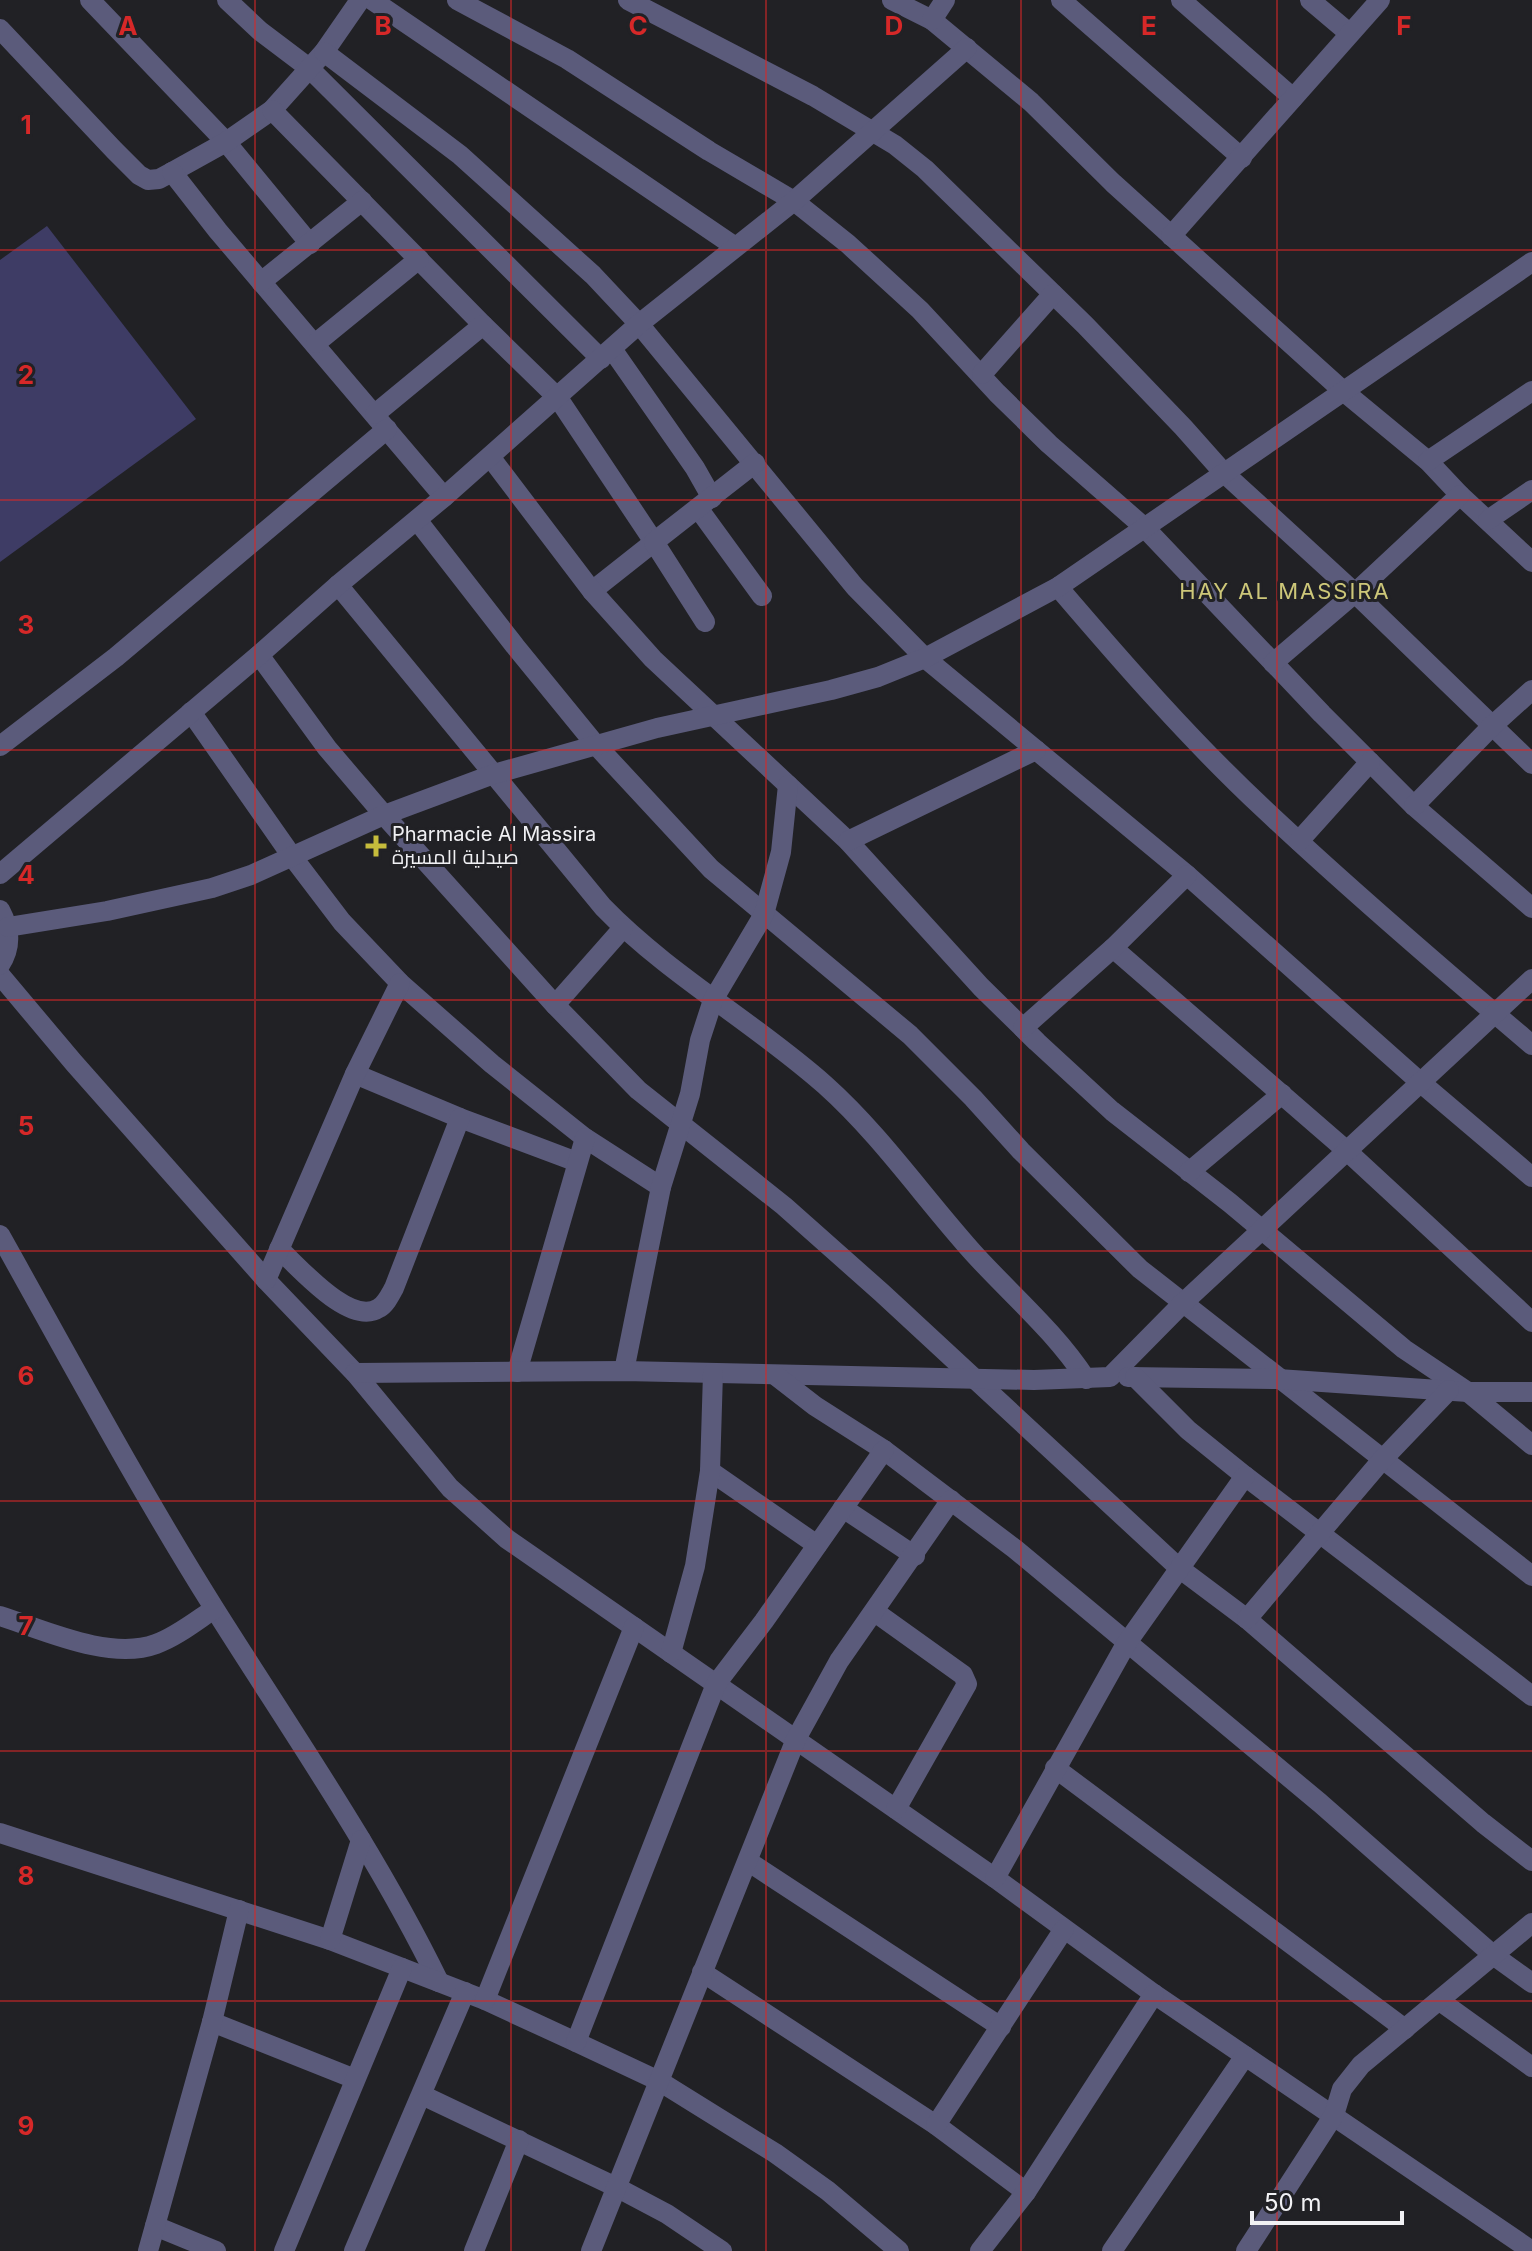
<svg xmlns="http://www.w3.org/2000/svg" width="1532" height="2251" viewBox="0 0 1532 2251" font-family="Inter,Cairo,sans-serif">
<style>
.green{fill:#3e3c65}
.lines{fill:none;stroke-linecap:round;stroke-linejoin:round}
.minor{stroke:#5b5b7b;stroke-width:20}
.tertiary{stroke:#5b5b7b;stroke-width:20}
.grid{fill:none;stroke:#d62828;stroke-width:2;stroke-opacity:0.55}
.poi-dot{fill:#c6bc3c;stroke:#212125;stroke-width:3}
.labels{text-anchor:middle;stroke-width:6;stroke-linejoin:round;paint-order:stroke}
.poi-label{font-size:20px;fill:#f1f1f4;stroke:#212125;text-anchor:start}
.neighbourhood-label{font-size:22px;letter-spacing:2px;fill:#cdc779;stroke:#212125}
.grid-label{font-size:26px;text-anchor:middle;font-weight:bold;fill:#d62828;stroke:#212125;stroke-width:6;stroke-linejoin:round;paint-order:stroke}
</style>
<rect width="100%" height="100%" fill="#212125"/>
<path class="green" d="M47,226L196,419L0,562V260Z"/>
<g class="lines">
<g class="minor">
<path d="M90,0L226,142L310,244"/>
<path d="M227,0L260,31L309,68L601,359"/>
<path d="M372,0L734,246"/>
<path d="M457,0L567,59L709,151L794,201L848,244L920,310L997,393L1049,444L1145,528L1322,714L1414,806L1532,908"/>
<path d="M628,0L813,96L895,145L925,169L1085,325L1183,427L1223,472L1355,593L1532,764"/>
<path d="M892,0L932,20L1031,102L1113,183L1342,390L1428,461L1460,495L1532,562"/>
<path d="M1061,0L1242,158"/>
<path d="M1181,0L1293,98"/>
<path d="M1310,0L1349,33"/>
<path d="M932,20L945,0"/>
<path d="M0,29L114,150L139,175L148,180L159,179L172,172L226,142L272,110L324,52L360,0"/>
<path d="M324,52L460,155L593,275L639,324L855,587L925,658L1187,875L1420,1082L1532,1177"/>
<path d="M272,110L483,325L558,398L654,542L592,591"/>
<path d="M172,172L218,231L444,497"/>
<path d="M1171,236L1380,0"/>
<path d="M261,282L362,201"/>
<path d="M316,343L419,259"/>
<path d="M612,349L695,468L712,498"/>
<path d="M982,374L1053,294"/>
<path d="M375,414L483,325"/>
<path d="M491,458L592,591L653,659L848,841L981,987L1037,1042L1112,1111L1230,1203L1404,1349L1468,1392L1532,1445"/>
<path d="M1428,461L1532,391"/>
<path d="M698,508L762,596"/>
<path d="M417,520L515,646L595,744L711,869L910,1035L973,1098L1021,1151L1140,1269L1532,1576"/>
<path d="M1488,520L1532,490"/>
<path d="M338,585L603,907C669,975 754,1022 825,1085C882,1136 926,1201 977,1257C1014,1297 1056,1333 1086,1379"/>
<path d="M1058,587C1123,663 1190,740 1264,809C1350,890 1441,968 1532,1045"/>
<path d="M705,622L654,542L755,463"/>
<path d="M259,655L327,748L384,815L555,1005L638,1090L784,1206L882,1293L1179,1568L1247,1619L1483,1823L1532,1861"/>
<path d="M1273,663L1355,593L1460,495"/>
<path d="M191,712L291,855L342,922L400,983L492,1064L585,1138L661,1187"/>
<path d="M0,746L116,657L387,429"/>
<path d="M1414,806L1492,726L1532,690"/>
<path d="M848,841L1036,750"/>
<path d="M1299,841L1370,762"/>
<path d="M0,874L259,655L338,585L444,497L639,324L794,201L967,48"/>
<path d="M1113,948L1347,1151L1532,1322"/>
<path d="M0,975L74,1063L266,1280L355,1373L450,1488L507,1539L995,1878L1154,1994L1532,2251"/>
<path d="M555,1005L623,928"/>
<path d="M1023,1028L1113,948L1187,875"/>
<path d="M355,1074L460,1118L577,1162"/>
<path d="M1189,1172L1282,1094"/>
<path d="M0,1235C70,1360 138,1487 214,1608C292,1732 375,1851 439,1982"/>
<path d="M279,1249C299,1267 350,1327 379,1308C386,1304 390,1295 394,1288L460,1118"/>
<path d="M266,1280L355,1074L400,983"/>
<path d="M624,1371L661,1187L690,1094L700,1040L713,1000L764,914L781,852L788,785"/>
<path d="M517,1372L585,1138"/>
<path d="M355,1373L624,1371L1034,1380L1110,1377L1183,1303L1532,979"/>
<path d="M775,1375L815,1406L884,1450L1015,1549L1320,1803L1493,1955L1532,1983"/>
<path d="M1128,1377L1278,1379L1468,1392H1532"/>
<path d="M1135,1377L1188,1430L1245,1476L1532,1696"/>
<path d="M710,1471L817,1545"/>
<path d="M843,1508L915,1556"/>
<path d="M875,1612L963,1675L967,1684L896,1809"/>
<path d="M0,1616C44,1630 110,1661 156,1644C176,1637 196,1621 214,1609"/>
<path d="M1247,1619L1381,1461L1449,1390"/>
<path d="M671,1653L695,1566L710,1471L713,1373"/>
<path d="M1055,1768L1405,2029"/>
<path d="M0,1833L330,1940L485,2000L576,2042L659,2081L775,2153L828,2191L899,2251"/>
<path d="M749,1862L1001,2027"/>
<path d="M995,1878L1126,1644L1245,1476"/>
<path d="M330,1940L361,1840"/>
<path d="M702,1972L936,2125L1026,2192"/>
<path d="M485,2000L634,1627"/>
<path d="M1440,2001L1532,2067"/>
<path d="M212,2022L355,2079"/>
<path d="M576,2042L716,1684L764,1621L884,1450"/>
<path d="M422,2095L616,2187L667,2214L722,2251"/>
<path d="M936,2125L1064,1929"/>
<path d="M155,2226L216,2251"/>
<path d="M148,2251L212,2022L239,1910"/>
<path d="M284,2251L402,1968"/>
<path d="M354,2251L465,1992"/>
<path d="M474,2251L519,2140"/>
<path d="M591,2251L796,1739L839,1661L951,1500"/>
<path d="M980,2251L1026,2192L1154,1994"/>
<path d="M1112,2251L1245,2056"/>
<path d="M1246,2251L1334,2115L1342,2089L1361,2065L1532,1923"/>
</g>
<g class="tertiary">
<path d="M0,910C10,929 12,946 0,965"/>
<path d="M8,927L107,911L212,888L251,875L384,815L494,774L657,728L831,690L878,677L925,658L1058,587L1532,262"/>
</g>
</g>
<path class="grid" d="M255,0V2251M511,0V2251M766,0V2251M1021,0V2251M1277,0V2251M0,250H1532M0,500H1532M0,750H1532M0,1000H1532M0,1251H1532M0,1501H1532M0,1751H1532M0,2001H1532"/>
<path class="poi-dot" d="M372 834h8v8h8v8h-8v8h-8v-8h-8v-8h8z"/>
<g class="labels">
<g class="poi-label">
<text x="392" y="841">Pharmacie Al Massira<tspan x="392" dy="23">صيدلية المسيرة</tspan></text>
</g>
<g class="neighbourhood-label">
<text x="1285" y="599">HAY AL MASSIRA</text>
</g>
</g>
<g class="grid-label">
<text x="128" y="35">A</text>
<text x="383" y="35">B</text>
<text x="638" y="35">C</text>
<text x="894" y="35">D</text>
<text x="1149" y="35">E</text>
<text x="1404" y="35">F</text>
<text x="26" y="134">1</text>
<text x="26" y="384">2</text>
<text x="26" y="634">3</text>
<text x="26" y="884">4</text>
<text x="26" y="1135">5</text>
<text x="26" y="1385">6</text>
<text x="26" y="1635">7</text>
<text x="26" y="1885">8</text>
<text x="26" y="2135">9</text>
</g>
<path d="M1252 2211v12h150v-12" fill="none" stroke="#f1f1f4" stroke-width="4"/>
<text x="1264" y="2211" font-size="24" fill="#f1f1f4" stroke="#212125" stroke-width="6" paint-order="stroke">50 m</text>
</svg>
